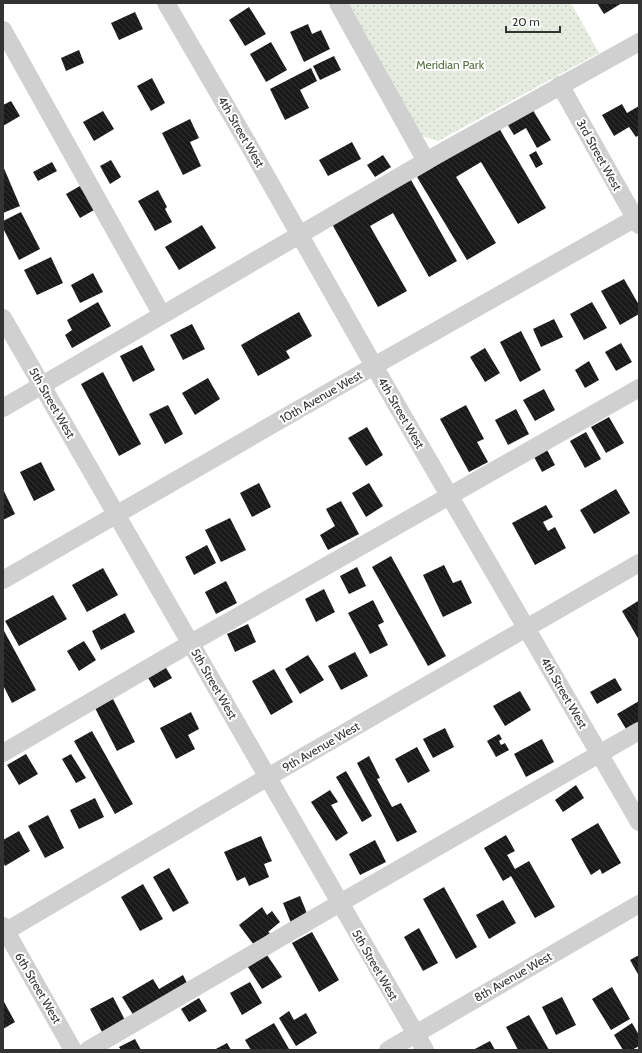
<svg xmlns="http://www.w3.org/2000/svg" width="642" height="1053" viewBox="0 0 642 1053" font-family="Cabin,sans-serif">
<style>
.grass{fill:url(#grass-dots)}
.building{fill:url(#building-back-hatch)}
.lines{fill:none;stroke-linecap:round;stroke-linejoin:round}
.minor{stroke:#d0d0d0;stroke-width:18}
.labels{text-anchor:middle;stroke-width:4;stroke-linejoin:round;paint-order:stroke}
.park-label{font-size:12px;fill:#56703f;stroke:#fff}
.street-label{font-size:12px;fill:#333;stroke:#fff}
</style>
<defs>
<pattern id="grass-dots" width="8" height="8" patternUnits="userSpaceOnUse"><rect width="8" height="8" fill="#e6ecdf"/><path d="M2 2h.1M6 6h.1" fill="none" stroke="#c6cbc0" stroke-width="1.8" stroke-linecap="round"/></pattern>
<pattern id="building-back-hatch" width="6" height="6" patternUnits="userSpaceOnUse"><rect width="6" height="6" fill="#1a1a1a"/><path d="M-1 5l2 2M0 0l6 6M5-1l2 2" fill="none" stroke="#333"/></pattern>
</defs>
<rect width="100%" height="100%" fill="#fff"/>
<path class="grass" d="M346,3H571L599,53L438,141L418,135Z"/>
<g class="building">
<path d="M597,3H622L604,14Z"/>
<path d="M249,7L266,34L245,46L229,20Z"/>
<path d="M135,12L143,29L119,40L111,23Z"/>
<path d="M308,24L312,34L321,30L330,49L304,62L290,32Z"/>
<path d="M271,42L287,70L266,82L250,54Z"/>
<path d="M79,50L84,63L66,71L61,58Z"/>
<path d="M334,56L341,70L320,80L313,66Z"/>
<path d="M311,68L317,81L300,90L309,108L285,120L270,89Z"/>
<path d="M152,78L165,103L151,111L137,86Z"/>
<path d="M11,101L20,116L3,126V105Z"/>
<path d="M622,104L627,113L639,106V135L636,137L629,127L614,136L602,115Z"/>
<path d="M531,107L551,140L537,148L526,128L514,135L506,122Z"/>
<path d="M103,111L114,129L94,141L83,122Z"/>
<path d="M190,119L199,138L190,142L201,166L183,175L162,133Z"/>
<path d="M499,128L546,208L518,224L481,162L456,177L496,243L467,260L417,177Z"/>
<path d="M352,142L361,159L328,176L319,160Z"/>
<path d="M536,151L543,164L536,168L529,155Z"/>
<path d="M383,155L391,167L375,177L367,165Z"/>
<path d="M111,160L121,177L110,184L100,166Z"/>
<path d="M52,162L57,171L38,181L33,172Z"/>
<path d="M3,166L20,206L3,213Z"/>
<path d="M411,180L457,261L429,277L393,213L370,226L407,291L378,307L332,224Z"/>
<path d="M80,186L94,210L80,218L66,194Z"/>
<path d="M158,190L167,207L165,209L172,222L155,231L138,201Z"/>
<path d="M21,212L40,249L19,260L3,228V221Z"/>
<path d="M202,225L216,248L179,270L165,247Z"/>
<path d="M51,257L63,283L37,295L24,270Z"/>
<path d="M93,273L103,292L80,303L71,285Z"/>
<path d="M624,279L639,305V314L620,325L601,291Z"/>
<path d="M98,302L111,326L72,348L65,335L72,330L67,320Z"/>
<path d="M592,302L607,328L584,340L570,314Z"/>
<path d="M299,312L312,336L286,351L290,358L258,376L241,345Z"/>
<path d="M554,319L563,337L541,347L533,329Z"/>
<path d="M192,324L205,349L183,360L170,335Z"/>
<path d="M521,331L541,370L520,382L500,342Z"/>
<path d="M621,343L632,362L616,371L605,352Z"/>
<path d="M142,345L155,370L133,382L120,356Z"/>
<path d="M485,348L500,373L485,382L470,357Z"/>
<path d="M589,361L599,380L585,388L575,370Z"/>
<path d="M103,372L141,444L119,456L81,384Z"/>
<path d="M208,378L220,399L195,415L182,393Z"/>
<path d="M544,389L555,410L535,421L523,400Z"/>
<path d="M168,405L183,434L165,444L149,414Z"/>
<path d="M466,405L484,439L477,442L488,462L469,472L440,419Z"/>
<path d="M516,409L529,434L508,445L495,420Z"/>
<path d="M609,417L624,443L606,453L591,427Z"/>
<path d="M367,427L383,455L366,466L348,438Z"/>
<path d="M586,432L601,459L585,468L570,441Z"/>
<path d="M545,446L555,465L542,472L532,453Z"/>
<path d="M41,462L55,490L34,501L20,472Z"/>
<path d="M259,483L271,507L252,517L240,493Z"/>
<path d="M369,483L383,506L366,517L352,493Z"/>
<path d="M3,489L15,514L3,520Z"/>
<path d="M616,489L630,513L594,534L580,510Z"/>
<path d="M341,501L359,534L328,550L320,535L335,526L326,509Z"/>
<path d="M546,505L553,517L543,522L548,531L555,527L566,548L535,565L512,523Z"/>
<path d="M230,518L246,550L221,562L205,530Z"/>
<path d="M207,545L216,563L194,575L185,557Z"/>
<path d="M391,556L446,656L428,666L372,567Z"/>
<path d="M444,565L453,583L461,580L472,603L443,617L423,575Z"/>
<path d="M357,567L366,586L349,594L340,576Z"/>
<path d="M103,568L118,595L87,612L72,585Z"/>
<path d="M226,581L237,603L216,614L205,592Z"/>
<path d="M324,589L335,612L316,622L305,599Z"/>
<path d="M53,595L67,619L19,646L5,621Z"/>
<path d="M373,600L384,622L378,625L388,645L370,654L348,613Z"/>
<path d="M638,601L639,602V640L622,611Z"/>
<path d="M125,613L135,632L101,650L92,631Z"/>
<path d="M248,624L256,642L235,652L227,634Z"/>
<path d="M3,629L36,690L12,703L3,685Z"/>
<path d="M84,641L96,660L79,671L67,651Z"/>
<path d="M355,652L368,676L341,690L328,666Z"/>
<path d="M308,655L324,680L300,694L285,669Z"/>
<path d="M165,666L172,678L154,688L147,676Z"/>
<path d="M274,669L293,702L271,715L252,681Z"/>
<path d="M615,678L622,690L597,704L590,692Z"/>
<path d="M520,691L531,710L505,726L493,706Z"/>
<path d="M113,699L135,742L117,751L95,708Z"/>
<path d="M639,701V722L626,729L617,714Z"/>
<path d="M191,712L199,729L188,735L195,749L176,759L160,728Z"/>
<path d="M445,728L454,747L433,758L423,739Z"/>
<path d="M92,731L133,804L115,814L74,741Z"/>
<path d="M499,734L502,739L499,741L501,745L505,743L509,750L496,757L487,741Z"/>
<path d="M542,739L554,762L526,777L514,754Z"/>
<path d="M417,747L430,771L408,783L395,759Z"/>
<path d="M26,754L38,774L19,785L7,765Z"/>
<path d="M71,754L86,778L76,783L62,759Z"/>
<path d="M369,756L380,778L377,779L392,807L401,803L417,832L397,842L357,763Z"/>
<path d="M346,771L372,816L362,822L336,777Z"/>
<path d="M576,785L584,798L563,812L555,800Z"/>
<path d="M330,790L338,802L331,805L348,833L336,841L311,802Z"/>
<path d="M95,798L104,817L79,829L70,810Z"/>
<path d="M48,815L64,848L45,858L28,826Z"/>
<path d="M598,823L621,863L602,874L600,869L591,875L571,839Z"/>
<path d="M19,831L30,851L5,866L3,862V840Z"/>
<path d="M506,835L515,851L507,855L515,869L529,861L555,907L535,918L511,876L503,881L484,848Z"/>
<path d="M261,836L272,861L264,864L269,877L249,886L245,877L237,881L224,852Z"/>
<path d="M375,840L386,862L360,875L349,854Z"/>
<path d="M169,868L189,903L173,912L153,877Z"/>
<path d="M143,884L163,919L140,931L121,897Z"/>
<path d="M444,887L477,947L456,959L423,899Z"/>
<path d="M300,896L308,916L291,923L283,903Z"/>
<path d="M503,900L516,923L489,939L476,915Z"/>
<path d="M262,907L267,915L272,911L280,922L268,932L270,933L254,945L239,925Z"/>
<path d="M419,928L438,963L423,971L404,937Z"/>
<path d="M312,932L339,980L319,992L292,943Z"/>
<path d="M265,952L282,977L262,989L246,964Z"/>
<path d="M639,955V976L630,960Z"/>
<path d="M183,975L188,985L134,1016L122,997L153,979L159,989Z"/>
<path d="M250,982L262,1003L242,1015L230,993Z"/>
<path d="M612,987L630,1019L611,1030L592,999Z"/>
<path d="M113,997L125,1020L102,1032L90,1009Z"/>
<path d="M562,997L576,1025L556,1035L542,1007Z"/>
<path d="M199,998L207,1011L189,1022L181,1009Z"/>
<path d="M3,1000L15,1022L3,1029Z"/>
<path d="M289,1011L294,1020L306,1013L317,1033L296,1046L279,1018Z"/>
<path d="M529,1015L549,1050H518L506,1027Z"/>
<path d="M274,1023L289,1049L251,1050L245,1040Z"/>
<path d="M632,1023L639,1035V1046L632,1050H623L614,1035Z"/>
<path d="M135,1039L141,1050H121L119,1047Z"/>
<path d="M490,1041L495,1050H473Z"/>
<path d="M227,1043L231,1050H214Z"/>
</g>
<g class="lines">
<g class="minor">
<path d="M166,3L247,142L374,366L639,822"/>
<path d="M338,3L426,161"/>
<path d="M3,30L162,315"/>
<path d="M560,85L639,225"/>
<path d="M3,318L425,1050"/>
<path d="M3,408L426,161L639,42"/>
<path d="M3,580L374,366L639,216"/>
<path d="M3,753L191,643L639,388"/>
<path d="M3,926L73,1050"/>
<path d="M3,933L268,777L639,563"/>
<path d="M88,1050L340,903L639,731"/>
<path d="M388,1050L639,904"/>
</g>
</g>
<g class="labels">
<g class="park-label">
<text x="450" y="69">Meridian Park</text>
</g>
<g class="street-label">
<text transform="translate(241 132) rotate(60)" y="4">4th Street West</text>
<text transform="translate(599 155) rotate(61)" y="4">3rd Street West</text>
<text transform="translate(321 397) rotate(-30)" y="4">10th Avenue West</text>
<text transform="translate(52 403) rotate(60)" y="4">5th Street West</text>
<text transform="translate(401 413) rotate(60)" y="4">4th Street West</text>
<text transform="translate(214 684) rotate(60)" y="4">5th Street West</text>
<text transform="translate(564 693) rotate(60)" y="4">4th Street West</text>
<text transform="translate(321 747) rotate(-30)" y="4">9th Avenue West</text>
<text transform="translate(375 965) rotate(60)" y="4">5th Street West</text>
<text transform="translate(513 977) rotate(-30)" y="4">8th Avenue West</text>
<text transform="translate(38 988) rotate(60)" y="4">6th Street West</text>
</g>
</g>
<rect width="642" height="1053" fill="none" stroke="#333333" stroke-width="8"/>
<path d="M506 26v6h54v-6" fill="none" stroke="#333333" stroke-width="2"/>
<text x="512" y="26" font-size="12" fill="#333333" stroke="#ffffff" stroke-width="3" paint-order="stroke">20 m</text>
</svg>
